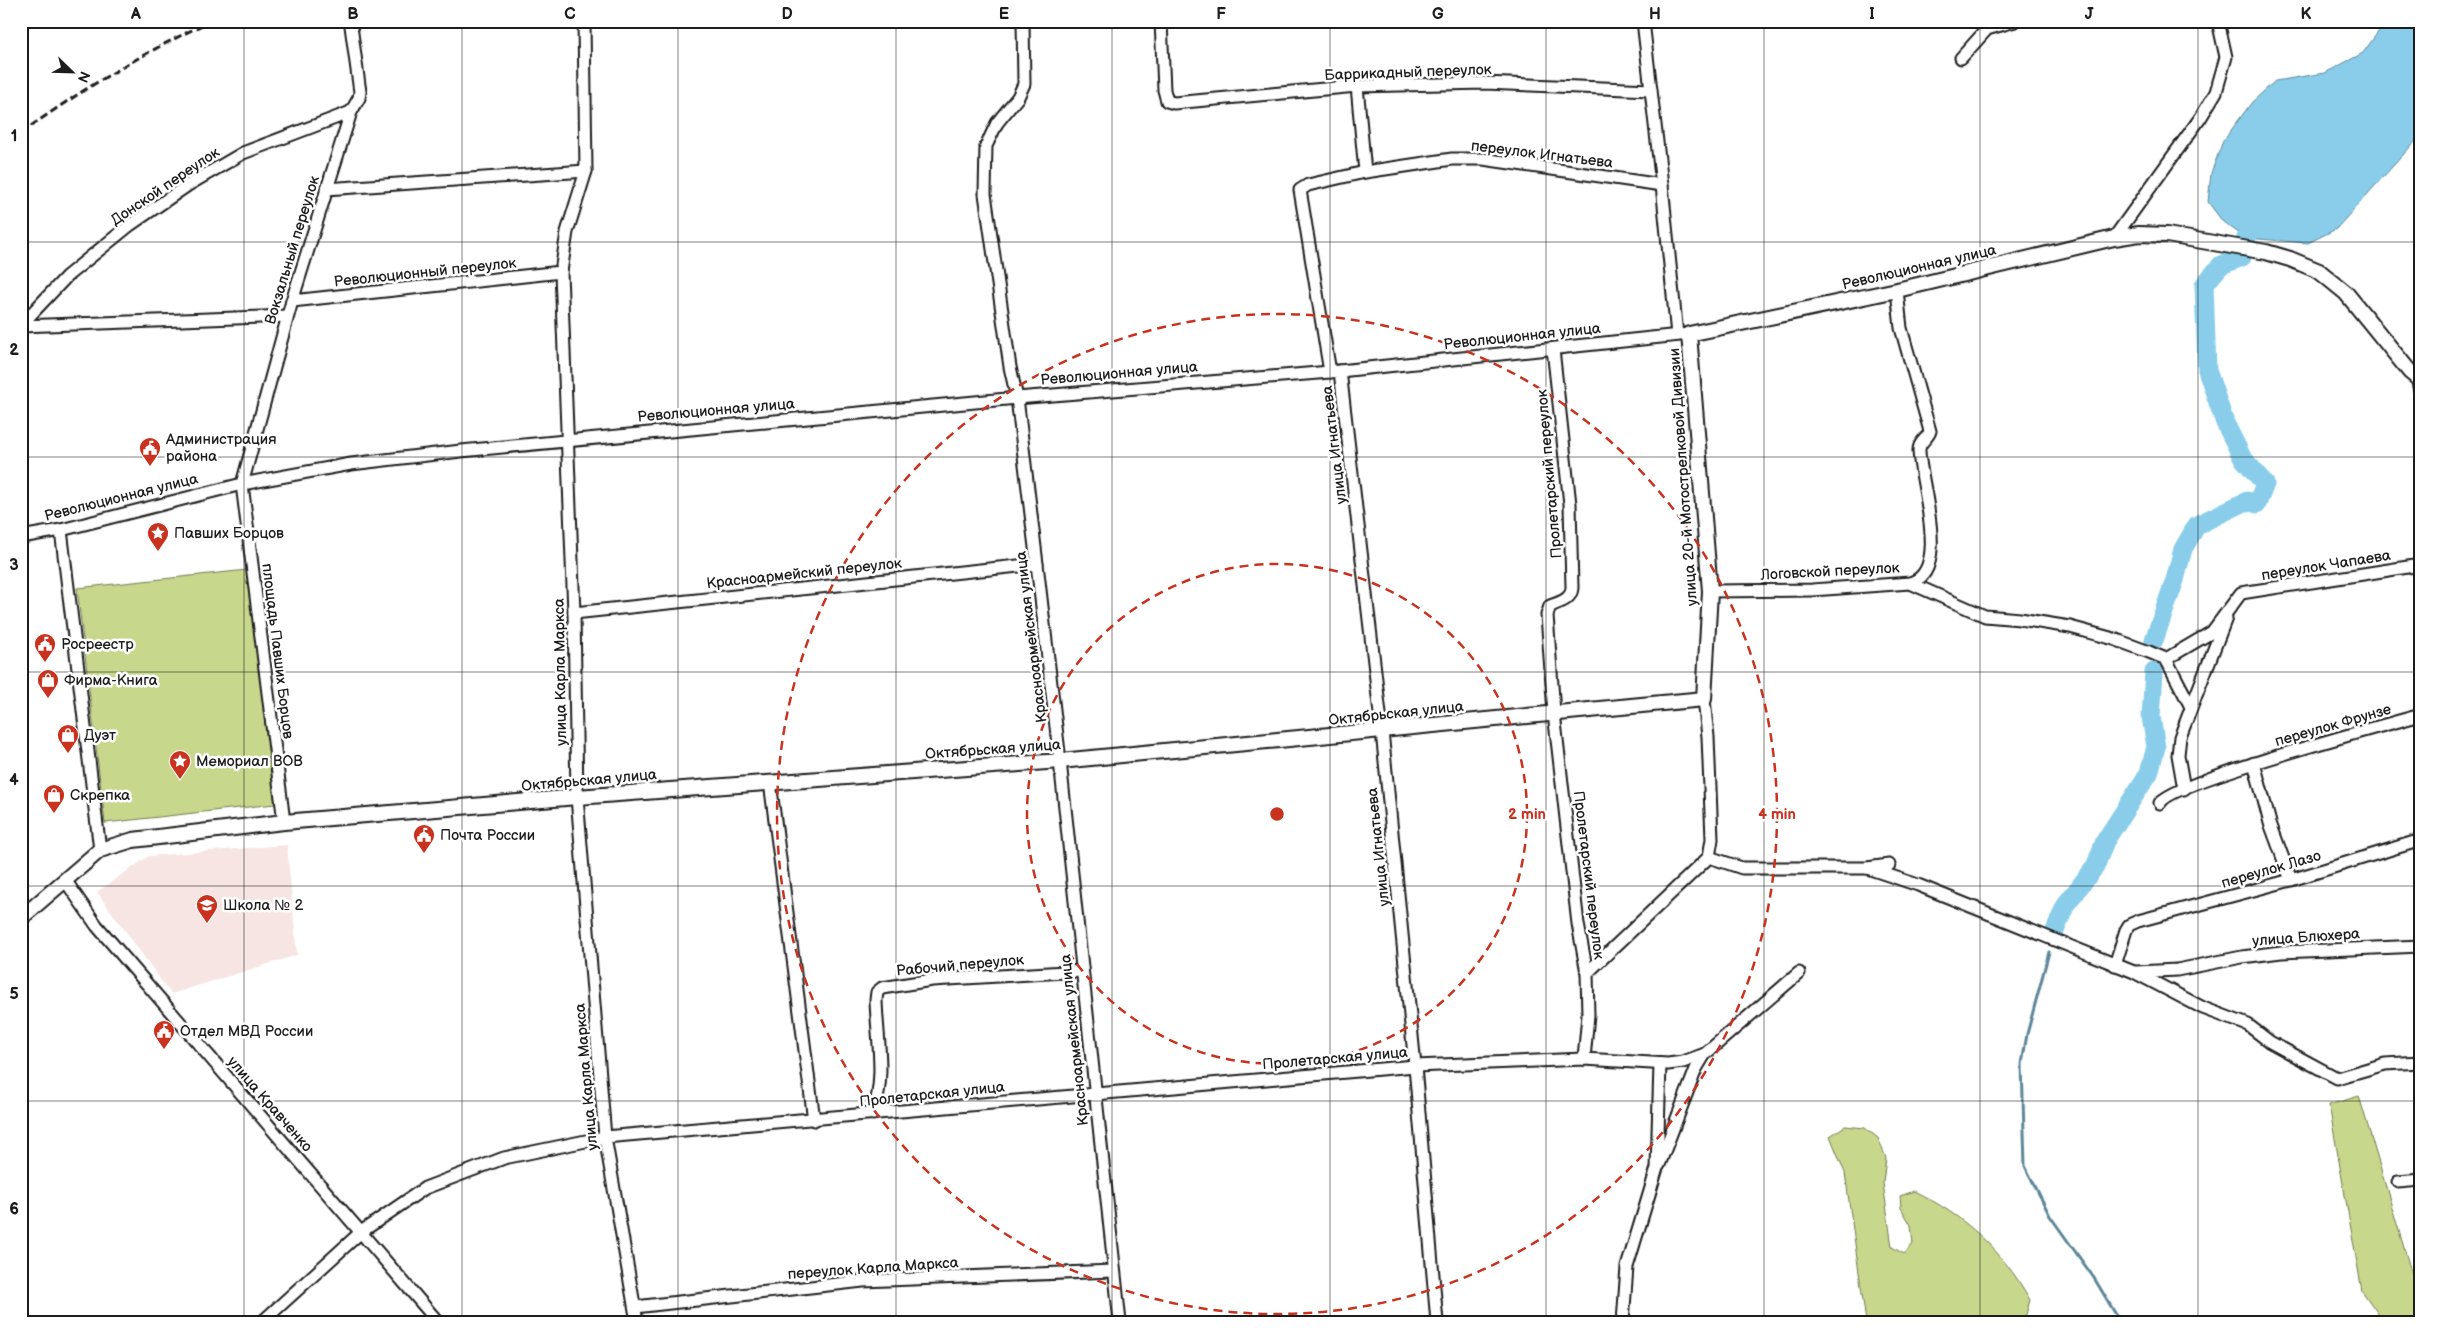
<svg xmlns="http://www.w3.org/2000/svg" width="2442" height="1343" viewBox="0 0 2442 1343" font-family="'Balsamiq Sans',sans-serif">
<style>
.built{fill:#f6e5e3}
.green{fill:#c7d78b;stroke:#727a54}
.water{fill:#89cdea;stroke:#5d8698}
.lines{fill:none;stroke-linecap:round;stroke-linejoin:round}
.stream{stroke:#5d8698;stroke-width:3}
.river{stroke:#89cdea;stroke-width:19}
.minor-casing{stroke:#1c1c1c;stroke-width:15}
.major-casing{stroke:#1c1c1c;stroke-width:18}
.minor{stroke:#fff;stroke-width:11}
.major{stroke:#fff;stroke-width:14}
.rail{stroke:#1c1c1c;stroke-width:3;stroke-dasharray:8 4;stroke-linecap:butt}
.grid{fill:none;stroke:#1c1c1c;stroke-width:1;stroke-opacity:0.55}
.ring{fill:none;stroke:#c8321e;stroke-width:2.5;stroke-dasharray:9 6}
.labels{text-anchor:middle;stroke-width:5;stroke-linejoin:round;paint-order:stroke}
.street-label{font-size:15px;fill:#1c1c1c;stroke:#fff}
.poi-label{font-size:15px;fill:#1c1c1c;stroke:#fff;text-anchor:start}
.centre{fill:#c8321e;stroke:#fff;stroke-width:2.5}
.ring-label{font-size:15px;text-anchor:middle;font-weight:bold;fill:#c8321e;stroke:#fff;stroke-width:5;stroke-linejoin:round;paint-order:stroke}
.neatline{fill:none;stroke:#1c1c1c;stroke-width:2}
.grid-label{font-size:16px;text-anchor:middle;font-weight:bold;fill:#1c1c1c}
</style>
<rect width="100%" height="100%" fill="#fff"/>
<filter id="ink" filterUnits="userSpaceOnUse"><feTurbulence type="fractalNoise" baseFrequency=".02" numOctaves="2"/><feDisplacementMap in="SourceGraphic" scale="10" xChannelSelector="R" yChannelSelector="G"/><feConvolveMatrix kernelMatrix="1 2 1 2 8 2 1 2 1" color-interpolation-filters="sRGB"/></filter>
<g filter="url(#ink)">
<path class="built" d="M287,845L297,955L171,994L97,892L149,856Z"/>
<g class="green">
<path d="M247,570L275,804L105,823L77,588Z"/>
<path d="M2359,1096L2421,1305V1322H2384L2362,1291L2329,1105Z"/>
<path d="M1845,1126L1865,1128L1878,1138L1886,1158L1883,1183L1892,1247L1904,1254L1913,1244L1911,1225L1901,1208L1900,1196L1914,1191C1965,1216 2003,1251 2030,1300L2024,1322H1866L1845,1173L1830,1136Z"/>
</g>
<path class="water" d="M2386,21H2421V135L2336,229L2308,243L2246,238L2223,222L2208,202L2211,173L2223,141L2252,102L2275,81L2325,73L2363,53Z"/>
<g class="lines">
<path class="stream" d="M2049,952L2027,1034L2022,1064L2025,1166L2050,1216L2094,1278L2118,1318L2117,1322"/>
<g class="river">
<path d="M2154,640L2175,580L2183,549L2197,525L2247,501L2257,504L2265,484L2242,457L2225,423L2207,370L2204,285L2221,265L2242,257L2246,238L2259,218"/>
<path d="M2055,931L2066,904L2095,867L2105,841L2149,773L2156,747L2151,717L2154,672"/>
</g>
<g class="minor-casing">
<g id="minor">
<path d="M584,21L586,171L567,232L561,272L574,613L577,797L605,1137L637,1322"/>
<path d="M1023,21L1024,84L1018,97L997,123L986,146L985,194L1010,367L1017,398L1037,564L1060,761L1120,1322"/>
<path d="M1161,21L1164,90L1167,101L1174,103L1357,86L1485,83L1651,90"/>
<path d="M1643,21L1662,185L1677,335"/>
<path d="M1961,58L1987,29L2015,21"/>
<path d="M1357,86L1365,172"/>
<path d="M326,189L586,171"/>
<path d="M2114,238L2201,117L2216,92L2226,57L2218,21"/>
<path d="M292,301L561,272"/>
<path d="M21,325L67,276L130,225L188,185L243,153L351,112"/>
<path d="M21,326L287,316"/>
<path d="M1553,349L1570,504L1572,588C1571,600 1560,602 1550,606L1547,615L1554,713L1578,924L1587,973L1588,1015L1584,1059"/>
<path d="M1340,371L1382,731L1415,1066L1437,1322"/>
<path d="M1330,372L1300,190L1308,185L1365,172L1452,159H1483L1662,185"/>
<path d="M2417,378L2421,395"/>
<path d="M61,530L100,850"/>
<path d="M21,537L61,530L242,484L351,464L461,451L1017,398L1330,372L1689,334"/>
<path d="M1910,583L1985,616L2020,619L2070,627L2114,639L2149,652L2166,659L2191,707"/>
<path d="M1710,591L1812,590L1910,583C1952,572 1919,480 1919,450C1919,441 1928,439 1930,431L1901,328L1897,290"/>
<path d="M574,613L1037,564"/>
<path d="M2166,659L2212,632L2241,593L2421,565"/>
<path d="M2254,763L2270,823L2291,880"/>
<path d="M770,782L814,1120"/>
<path d="M2184,789L2178,755L2180,737L2226,618"/>
<path d="M2160,803C2172,782 2385,725 2421,715"/>
<path d="M284,822L242,484L292,301L351,112L359,98L360,92L351,26"/>
<path d="M1709,857L1742,868H1867L1889,865"/>
<path d="M1867,868L1918,885L2134,972L2203,1008L2248,1025L2270,1042L2337,1078L2385,1064L2421,1062"/>
<path d="M65,880L97,926L438,1322"/>
<path d="M2115,965L2126,930L2129,925L2138,921L2291,880L2421,840"/>
<path d="M2136,972L2177,970L2242,957L2281,952L2421,946"/>
<path d="M1587,973L1709,857L1712,839L1708,737L1704,699"/>
<path d="M873,1114C886,1076 877,1039 876,1000L877,992L882,988L932,980L1082,971"/>
<path d="M1659,1165L1696,1069L1705,1054L1799,973"/>
<path d="M2398,1182L2421,1180"/>
<path d="M635,1307L863,1281L1113,1271"/>
<path d="M262,1322L361,1232L425,1188L504,1158L605,1137L1415,1066L1584,1059L1668,1064L1683,1062L1705,1054"/>
<path d="M1623,1322L1627,1267L1657,1168L1660,1064"/>
</g>
</g>
<g class="major-casing">
<path id="major" d="M21,918L100,850L133,840L284,822L577,797L1060,761L1704,699L1710,591L1689,334L1897,290L2114,238L2139,234L2167,235L2266,252L2290,259L2319,271L2346,293L2410,372L2421,381"/>
</g>
<use href="#minor" class="minor"/>
<use href="#major" class="major"/>
<path class="rail" d="M21,133C81,90 144,52 211,21"/>
</g>
</g>
<path class="grid" d="M244,21V1322M462,21V1322M678,21V1322M896,21V1322M1112,21V1322M1330,21V1322M1546,21V1322M1764,21V1322M1980,21V1322M2198,21V1322M21,242H2421M21,457H2421M21,672H2421M21,886H2421M21,1101H2421"/>
<g class="ring">
<circle cx="1277" cy="814" r="250"/>
<circle cx="1277" cy="814" r="500"/>
</g>
<defs>
<g id="civic-pin" transform="scale(1.125)"><path d="M0 17L-7.5 6A9.5 9.5 0 1 1 7.5 6Z" fill="#c8321e" stroke="#fff"/><path d="M-.6-6.5H3V-4.5H.6V-3L4-1V1h2V6H-6V1h2V-1L-.6-3ZM-1.2 2.5V6h2.4V2.5Z" fill="#fff"/></g>
<g id="sight-pin" transform="scale(1.125)"><path d="M0 17L-7.5 6A9.5 9.5 0 1 1 7.5 6Z" fill="#c8321e" stroke="#fff"/><path d="M0-6L1.8-2.2L6-1.7L2.9 1.2L3.7 5.4L0 3.3L-3.7 5.4L-2.9 1.2L-6-1.7L-1.8-2.2Z" fill="#fff"/></g>
<g id="shop-pin" transform="scale(1.125)"><path d="M0 17L-7.5 6A9.5 9.5 0 1 1 7.5 6Z" fill="#c8321e" stroke="#fff"/><path d="M-5-2.5h2.3a2.7 3.5 0 0 1 5.4 0H5L5.5 6h-11ZM-1.5-2.5h3a1.5 2.3 0 0 0-3 0Z" fill="#fff"/></g>
<g id="school-pin" transform="scale(1.125)"><path d="M0 17L-7.5 6A9.5 9.5 0 1 1 7.5 6Z" fill="#c8321e" stroke="#fff"/><path d="M0-5L7-2L0 1L-7-2ZM-4 1L0 2.5L4 1V4Q0 6-4 4Z" fill="#fff"/></g>
</defs>
<g fill-rule="evenodd">
<use href="#civic-pin" x="150" y="448"/>
<use href="#sight-pin" x="158" y="533"/>
<use href="#civic-pin" x="45" y="644"/>
<use href="#shop-pin" x="48" y="680"/>
<use href="#shop-pin" x="68" y="735"/>
<use href="#sight-pin" x="180" y="761"/>
<use href="#shop-pin" x="54" y="795"/>
<use href="#civic-pin" x="424" y="835"/>
<use href="#school-pin" x="207" y="905"/>
<use href="#civic-pin" x="164" y="1031"/>
</g>
<g class="labels">
<g class="street-label">
<text transform="translate(1408 72) rotate(-2)" y="5">Баррикадный переулок</text>
<text transform="translate(1542 154) rotate(7)" y="5">переулок Игнатьева</text>
<text transform="translate(165 186) rotate(-34)" y="5">Донской переулок</text>
<text transform="translate(292 250) rotate(-73)" y="5">Вокзальный переулок</text>
<text transform="translate(1919 267) rotate(-13)" y="5">Революционная улица</text>
<text transform="translate(425 272) rotate(-6)" y="5">Революционный переулок</text>
<text transform="translate(1522 336) rotate(-6)" y="5">Революционная улица</text>
<text transform="translate(1119 373) rotate(-5)" y="5">Революционная улица</text>
<text transform="translate(716 410) rotate(-5)" y="5">Революционная улица</text>
<text transform="translate(1334 445) rotate(-97)" y="5">улица Игнатьева</text>
<text transform="translate(1549 474) rotate(-95)" y="5">Пролетарский переулок</text>
<text transform="translate(1683 477) rotate(-94)" y="5">улица 20-й Мотострелковой Дивизии</text>
<text transform="translate(121 497) rotate(-14)" y="5">Революционная улица</text>
<text transform="translate(2326 565) rotate(-9)" y="5">переулок Чапаева</text>
<text transform="translate(1830 571) rotate(-3)" y="5">Логовской переулок</text>
<text transform="translate(804 573) rotate(-6)" y="5">Красноармейский переулок</text>
<text transform="translate(1031 637) rotate(-97)" y="5">Красноармейская улица</text>
<text transform="translate(278 651) rotate(83)" y="5">площадь Павших Борцов</text>
<text transform="translate(560 672) rotate(-91)" y="5">улица Карла Маркса</text>
<text transform="translate(1396 713) rotate(-6)" y="5">Октябрьская улица</text>
<text transform="translate(2333 725) rotate(-16)" y="5">переулок Фрунзе</text>
<text transform="translate(993 749) rotate(-4)" y="5">Октябрьская улица</text>
<text transform="translate(589 780) rotate(-5)" y="5">Октябрьская улица</text>
<text transform="translate(1378 847) rotate(-96)" y="5">улица Игнатьева</text>
<text transform="translate(2271 869) rotate(-16)" y="5">переулок Лазо</text>
<text transform="translate(1589 875) rotate(83)" y="5">Пролетарский переулок</text>
<text transform="translate(2306 937) rotate(-4)" y="5">улица Блюхера</text>
<text transform="translate(960 965) rotate(-5)" y="5">Рабочий переулок</text>
<text transform="translate(1074 1040) rotate(-96)" y="5">Красноармейская улица</text>
<text transform="translate(1335 1058) rotate(-5)" y="5">Пролетарская улица</text>
<text transform="translate(586 1077) rotate(-95)" y="5">улица Карла Маркса</text>
<text transform="translate(932 1094) rotate(-6)" y="5">Пролетарская улица</text>
<text transform="translate(270 1104) rotate(49)" y="5">улица Кравченко</text>
<text transform="translate(873 1268) rotate(-4)" y="5">переулок Карла Маркса</text>
</g>
<g class="poi-label">
<text x="166" y="444">Администрация<tspan x="166" dy="17">района</tspan></text>
<text x="174" y="538">Павших Борцов</text>
<text x="61" y="649">Росреестр</text>
<text x="64" y="685">Фирма-Книга</text>
<text x="84" y="740">Дуэт</text>
<text x="196" y="766">Мемориал ВОВ</text>
<text x="70" y="800">Скрепка</text>
<text x="440" y="840">Почта России</text>
<text x="223" y="910">Школа № 2</text>
<text x="180" y="1036">Отдел МВД России</text>
</g>
</g>
<circle cx="1277" cy="814" r="8" class="centre"/>
<g class="ring-label">
<text x="1527" y="819">2 min</text>
<text x="1777" y="819">4 min</text>
</g>
<rect width="2442" height="1343" fill="none" stroke="#fff" stroke-width="55"/>
<g transform="translate(72 72) rotate(113)" stroke="#ffffff" stroke-width="4" paint-order="stroke">
<path d="M0-4L9 19L0 12L-9 19Z" fill="#1c1c1c"/>
<text y="-8" font-size="14" font-weight="bold" text-anchor="middle" fill="#1c1c1c">N</text>
</g>
<rect x="28" y="28" width="2386" height="1288" class="neatline"/>
<g class="grid-label">
<text x="136" y="19">A</text>
<text x="353" y="19">B</text>
<text x="570" y="19">C</text>
<text x="787" y="19">D</text>
<text x="1004" y="19">E</text>
<text x="1221" y="19">F</text>
<text x="1438" y="19">G</text>
<text x="1655" y="19">H</text>
<text x="1872" y="19">I</text>
<text x="2089" y="19">J</text>
<text x="2306" y="19">K</text>
<text x="14" y="141">1</text>
<text x="14" y="355">2</text>
<text x="14" y="570">3</text>
<text x="14" y="785">4</text>
<text x="14" y="999">5</text>
<text x="14" y="1214">6</text>
</g>
</svg>
